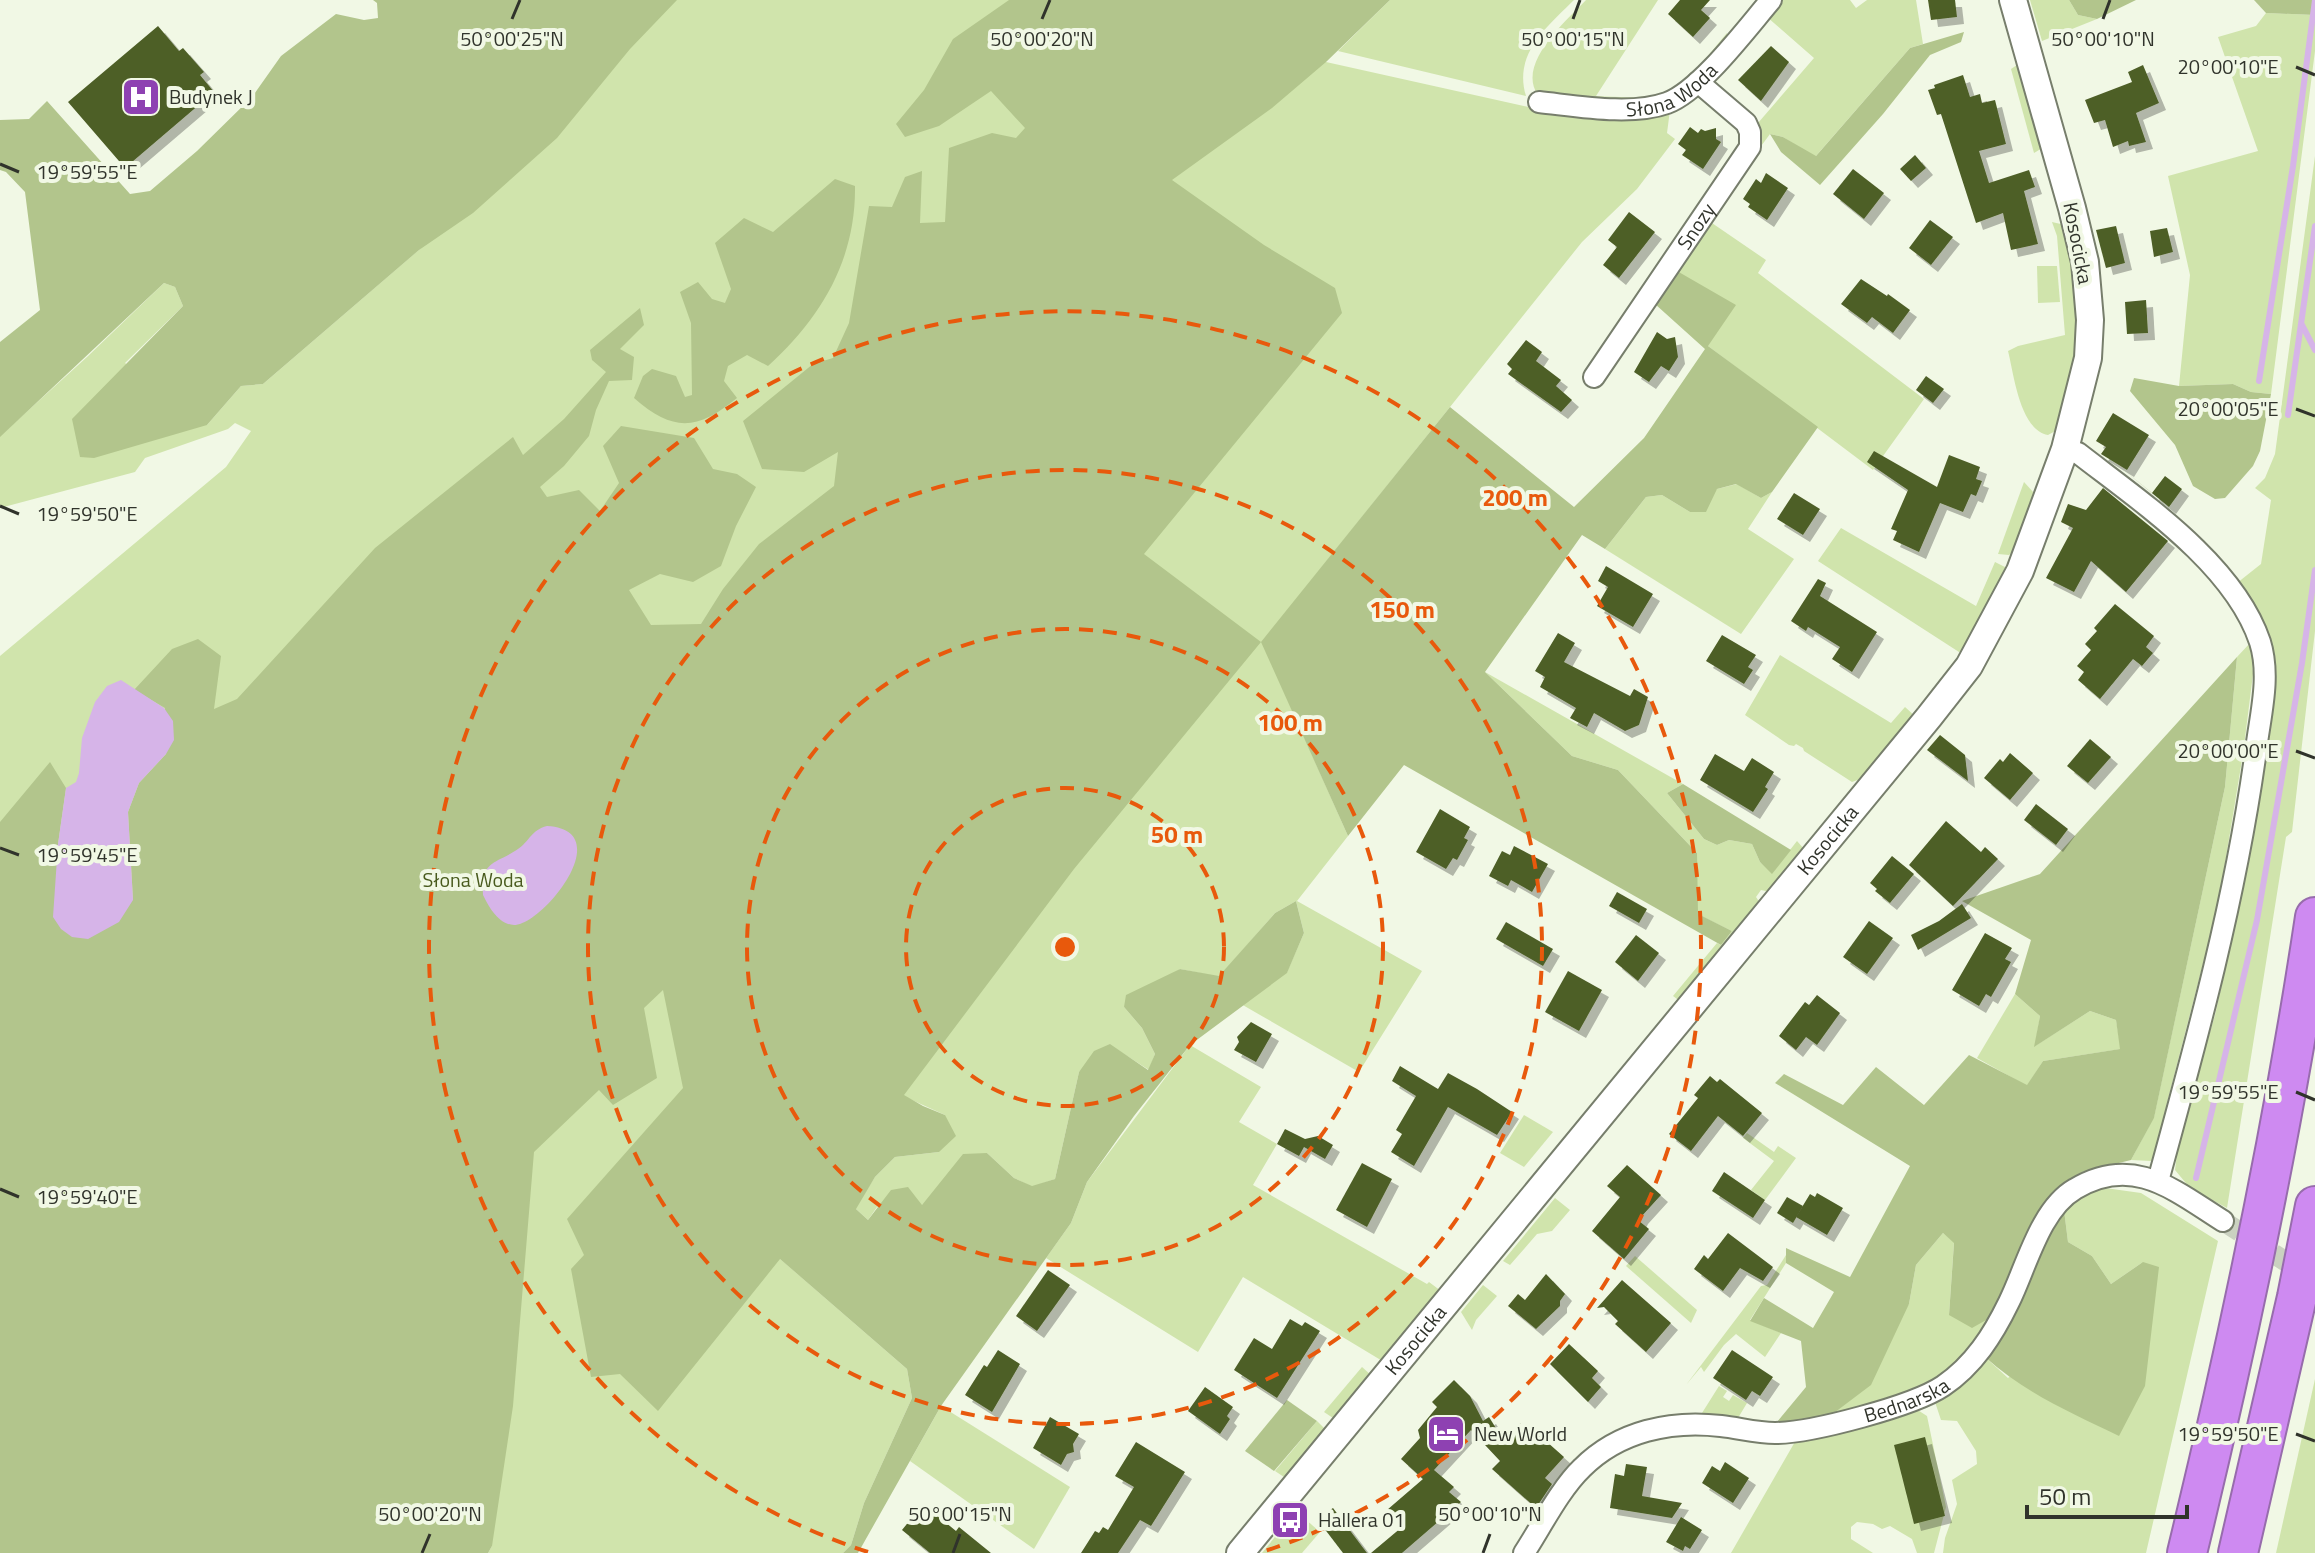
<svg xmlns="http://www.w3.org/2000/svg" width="2315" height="1553" viewBox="0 0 2315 1553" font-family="'Titillium Web',sans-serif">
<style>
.green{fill:#d0e4ac}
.forest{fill:#b2c58c}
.water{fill:#d6b4e8}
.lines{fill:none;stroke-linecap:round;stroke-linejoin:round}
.stream{stroke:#d6b4e8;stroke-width:6}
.building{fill:#4e5e28;filter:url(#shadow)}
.minor-tunnel{stroke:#cad1c0;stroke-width:20;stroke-dasharray:20 10;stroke-linecap:butt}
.minor-casing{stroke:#777e6c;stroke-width:24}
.tertiary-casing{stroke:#777e6c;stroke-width:30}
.motorway-casing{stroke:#976cac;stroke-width:42}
.minor{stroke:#fff;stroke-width:20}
.tertiary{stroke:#fff;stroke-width:26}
.motorway{stroke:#ce8af1;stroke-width:38}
.ticks{fill:none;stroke:#30332b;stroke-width:3}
.ring{fill:none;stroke:#e8590c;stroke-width:4;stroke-dasharray:14 10}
.labels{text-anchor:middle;stroke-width:8;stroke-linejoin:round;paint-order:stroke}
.street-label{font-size:20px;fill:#30332b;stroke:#f1f8e5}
.poi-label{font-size:20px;fill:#30332b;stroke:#f1f8e5;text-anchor:start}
.park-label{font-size:20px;fill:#485a1d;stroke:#f1f8e5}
.ticks-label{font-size:20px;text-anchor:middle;fill:#30332b;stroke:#f1f8e5;stroke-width:8;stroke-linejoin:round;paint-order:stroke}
.centre{fill:#e8590c;stroke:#f1f8e5;stroke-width:4}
.ring-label{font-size:24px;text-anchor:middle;font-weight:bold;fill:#e8590c;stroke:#f1f8e5;stroke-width:8;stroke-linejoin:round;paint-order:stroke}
</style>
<defs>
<filter id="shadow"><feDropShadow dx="7" dy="7" stdDeviation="0" flood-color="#0004"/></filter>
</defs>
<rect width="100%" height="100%" fill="#f1f8e5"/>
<g class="green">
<path d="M669,0H1253L1262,11L1326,62L1542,110H1670L1667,133L1675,139L1637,189L1582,242L1262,642L1348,836L1297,901L1422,971L1359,1072L1241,1004L1287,972L1304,933L1296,901L1275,913L1219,977L1180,969L1124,1007L1142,1028L1155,1054L1149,1070L1110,1045L1079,1072L1055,1179L1032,1187L1014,1178L987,1153L921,1206L877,1207L868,1220L855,1208L875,1177L895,1157L939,1152L945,1115L903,1096L779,1258L907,1369L912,1398L864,1503L851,1545L843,1553H488L492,1546L0,1206V656L226,467L251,431L235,423L228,429L145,458L135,472L0,508V436L87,357L164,283L175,287L183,306L125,363L207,425L241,386L263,384L420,249Z"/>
<path d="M1390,0H1574C1547,27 1513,54 1526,96L1338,51Z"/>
<path d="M1586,0H1658L1596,96C1677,101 1677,92 1727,33V40L1689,84L1651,102L1538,95C1516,64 1566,21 1586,0Z"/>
<path d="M1781,0H1850L1856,8L1867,0H1916L1923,44L1910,48L1815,157L1783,137L1770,134L1756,153L1712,85L1713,76L1736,55L1715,81L1758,123L1814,58L1767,17Z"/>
<path d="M2030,0H2069L2078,15L2097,19L2042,41Z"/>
<path d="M2266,13L2315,15V51L2271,394L2251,392L2233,384L2179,386L2190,275L2168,176L2258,151L2218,37L2256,26Z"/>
<path d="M2020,63L2044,147L2034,153L2011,69Z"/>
<path d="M2315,156V631L2292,832L2286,837L2227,1208L2190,1188L2175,1170L2179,1138L2215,1015L2249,862L2269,731L2273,668L2237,583L2261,564L2271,500L2255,488L2265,478L2275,454Z"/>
<path d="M1709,221L1766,260L1758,273L1924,399L1873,470L1708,346L1677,271Z"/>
<path d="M2052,222L2065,225L2080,306L2077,348L2057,430L2048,435C2020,430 2014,375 2008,351L2018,346L2065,335L2057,236Z"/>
<path d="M2037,266H2057L2060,302L2038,303Z"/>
<path d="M2024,482L2035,494L2016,549L2009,555L1998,554Z"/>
<path d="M1737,484L1761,498L1772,492L1748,529L1794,559L1741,634L1605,549L1646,497L1662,495L1690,512L1717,489Z"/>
<path d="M1841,528L1976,606L1995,562L2007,568L1964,651L1959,652L1818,561Z"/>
<path d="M2251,642L2253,674L2243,754L2218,906L2167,1103L2158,1153L2151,1161L2131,1160L2154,1117L2225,787L2237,657Z"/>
<path d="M1780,655L1891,723L1905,707L1916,717L1866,777L1852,782L1804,751L1803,748L1796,744L1794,746L1789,745L1745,715Z"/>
<path d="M1485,672L1683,784L1667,793L1704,839L1717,845L1729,840L1752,844L1760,862L1772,873L1797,841L1804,849L1770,892L1761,890L1756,897L1760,903L1681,1002L1673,996L1717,943L1721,945L1732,931L1697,914V853L1618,770L1572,756Z"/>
<path d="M2015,994L2040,1016L2035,1046L2090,1011L2116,1020L2121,1049L2043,1061L2027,1086L1977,1058Z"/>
<path d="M1190,1045L1261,1087L1239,1122L1277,1144L1253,1185L1427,1284L1429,1282L1441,1291L1384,1362L1243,1277L1198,1352L1046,1258L1071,1223L1087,1182Z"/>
<path d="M1524,1115L1553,1132L1524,1167L1500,1153Z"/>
<path d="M1747,1133L1774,1152L1778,1146L1796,1158L1765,1200L1751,1190L1774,1161L1743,1138Z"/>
<path d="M2098,1187L2141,1193L2218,1241L2146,1553H1943L1945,1538L1957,1504L1952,1480L1977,1464L1976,1451L1957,1421L1941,1420L1934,1399L1985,1357L2008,1378L2143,1262L2111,1284L2092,1256L2068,1242L2064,1210L2080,1195Z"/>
<path d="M1555,1198L1570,1210L1552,1231L1537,1234L1510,1265L1503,1261Z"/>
<path d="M1943,1233L1954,1242L1949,1315H1995C1989,1325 1984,1337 1976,1347C1939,1393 1875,1404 1822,1422L1909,1304L1916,1265Z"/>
<path d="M1786,1255V1263L1750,1320L1781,1333L1765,1357L1736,1334L1724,1345L1704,1372L1701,1367L1686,1385L1761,1286L1767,1285Z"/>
<path d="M1635,1256L1697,1310L1691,1323L1626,1266Z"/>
<path d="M1483,1285L1497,1296L1476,1320L1472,1330L1461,1312Z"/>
<path d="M1362,1367L1372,1376L1336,1420L1324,1412Z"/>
<path d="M2315,1379V1553H2276Z"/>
<path d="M1719,1386L1727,1391L1723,1397L1729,1401L1733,1395L1747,1403L1738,1418L1703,1416L1702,1413Z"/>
<path d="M941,1406L1070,1487L1034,1549L910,1461Z"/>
<path d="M1913,1407L1927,1416L1946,1507L1934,1553H1917L1912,1539L1890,1526L1882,1529L1873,1524L1857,1522L1851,1527V1539L1873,1553H1731L1796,1440Z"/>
<path d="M1317,1421L1327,1431L1287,1479L1275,1471Z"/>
<path d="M1296,1511L1320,1532L1302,1553H1262Z"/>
</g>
<g class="forest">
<path d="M373,0H677L630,49L557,138L473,213L419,250L263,384L241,386L207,425L94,458L80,457L72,419L183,306L175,287L164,283L0,437V342L40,310L25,192L6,172L0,170V120L29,119L47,101L130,194L150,191L197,151L252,97L281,56L336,14L364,20L378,18L377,3Z"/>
<path d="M1009,0H1390L1326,62L1272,108L1172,180L1264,245L1335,288L1342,313L1144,554L1261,642L1450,407L1574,507L1644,438L1705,349L1655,304L1677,271L1736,305L1708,346L1818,427L1772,492L1761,498L1736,484L1717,489L1706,512H1690L1662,495L1646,497L1605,549L1582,535L1485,672L1572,756L1618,770L1697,853L1698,914L1732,931L1721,945L1404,765L1348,836L1261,642L1074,869L904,1095L923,1106L945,1115L956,1136L939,1152L895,1157L875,1177L856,1209L868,1220L891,1190L908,1187L922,1205L963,1154L987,1153L1014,1178L1032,1186L1055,1179L1079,1072L1094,1051L1110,1044L1148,1070L1155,1054L1142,1028L1124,1007L1126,995L1180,969L1219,976L1275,913L1296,901L1304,933L1287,973L1190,1045L1134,1116L1087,1182L1071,1223L941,1406L858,1553H843L851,1545L864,1503L912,1398L907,1369L780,1259L658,1411L620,1374L591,1377L571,1269L584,1255L567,1219L683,1088L663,990L644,1008L657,1078L613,1105L599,1090L534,1152L513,1406L492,1546L488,1553H0V822L50,762L66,788L58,844L133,900L128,812L139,783L166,754L165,708L134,690L172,649L198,639L221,656L214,709L237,699L375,548L513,437L523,455L564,419L606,372L592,360L590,350L640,308L644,325L620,349L634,357L632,380L609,381L596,410L589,436L564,466L540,487L547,497L579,490L600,511L619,483L603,446L621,426L694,438L713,469L737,474L756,487L736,526L721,566L693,582L660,574L629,590L651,625L701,624L723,589L759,544L834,486L838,452L804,472L762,469L743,421L813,364L833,358L849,323L869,206L892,207L905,177L922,171L920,223L945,222L949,148L992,133L1016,138L1025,128L991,91L939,126L905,137L896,124L924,90L953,39Z"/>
<path d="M2069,0H2136L2097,19L2078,15Z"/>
<path d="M2254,0H2315V15L2266,13Z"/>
<path d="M1964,32L1961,42L1930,55L1883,114L1820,185L1781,152L1770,134L1783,137L1816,156L1910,48Z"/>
<path d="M835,179L855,186C856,260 821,318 768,366L747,355L728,366L724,381L737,398C698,430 674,433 634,398L643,376L652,369L676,376L685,397L692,395L691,323L680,292L698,282L712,299L725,303L731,289L715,243L744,218L773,232Z"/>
<path d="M2134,378L2179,386L2233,384L2251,392L2271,394L2260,451L2253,466L2225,498L2215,499L2193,486L2175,445L2130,391Z"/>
<path d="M2237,657L2225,787L2154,1118L2131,1160L2082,1172L2059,1189L1995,1315L1972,1328L1949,1315L1954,1243L1943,1233L1916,1265L1909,1304L1871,1385L1822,1422H1777L1806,1387L1801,1341L1750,1321L1764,1298L1813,1328L1834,1292L1786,1263V1248L1850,1277L1910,1166L1775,1083L1784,1074L1843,1105L1876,1067L1924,1105L1969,1055L2027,1085L2043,1061L2120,1049L2116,1020L2090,1011L2034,1047L2040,1016L2015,994L2031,940L1962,901L2040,874Z"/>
<path d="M1683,784L1791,850L1772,874L1760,862L1752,844L1729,840L1717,845L1704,839L1667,793Z"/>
<path d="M2064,1210L2068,1242L2092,1256L2111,1284L2143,1262L2159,1267L2145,1386L2119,1436C2071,1413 2025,1393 1985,1357L2040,1243Z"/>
<path d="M1287,1400L1317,1421L1274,1471L1245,1451Z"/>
</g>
<g class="water">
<path d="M121,680L164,708L173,721L174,740L166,754L139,783L128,812L133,900L119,922L88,939L72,937L61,929L53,917L58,844L66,788L76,782L79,773L82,738L95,702L107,686Z"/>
<path d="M547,826C619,830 543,925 514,925C498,924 489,907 483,895C481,859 495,865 518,849C530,841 531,830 547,826Z"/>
</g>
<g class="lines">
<g class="stream">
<path d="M2302,325L2315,350"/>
<path d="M2259,381L2293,166L2315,0"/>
<path d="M2288,415L2315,226"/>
<path d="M2196,1178L2257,920L2302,663L2315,570"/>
</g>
</g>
<g class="building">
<path d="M1680,0H1710L1701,10L1710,18L1693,37L1668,14Z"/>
<path d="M1928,0H1955L1957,17L1931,20Z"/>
<path d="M158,26L179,51L183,48L204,72L200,75L214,92L125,168L68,102Z"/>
<path d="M1771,46L1789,62L1761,101L1738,80Z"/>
<path d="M2143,65L2159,103L2136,113L2146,142L2129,146L2128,141L2113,147L2105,120L2094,123L2085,100L2132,82L2128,72Z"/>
<path d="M1963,75L1970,97L1980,94L1982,103L1995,100L2006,144L1979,151L1989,183L2029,170L2035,187L2024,191L2038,244L2011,250L2003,213L1976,223L1941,114L1937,115L1928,90L1935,88L1934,85Z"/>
<path d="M1690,127L1698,133L1701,129L1705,131L1716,128V139L1721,142L1703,169L1682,155L1686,150L1678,144Z"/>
<path d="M1915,155L1926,168L1911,181L1900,169Z"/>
<path d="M1853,169L1884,193L1864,219L1833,194Z"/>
<path d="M1766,173L1788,188L1767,220L1748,207L1750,204L1743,199L1756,179L1761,183Z"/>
<path d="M1629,212L1655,232L1619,278L1603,265L1617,247L1608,240Z"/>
<path d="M1930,220L1953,237L1931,265L1909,248Z"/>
<path d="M2116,226L2125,263L2106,268L2096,230Z"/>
<path d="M2167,228L2173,252L2154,257L2150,231Z"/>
<path d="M1861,279L1887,296L1888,294L1910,310L1893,333L1872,317L1867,323L1841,304Z"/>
<path d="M2146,300L2148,333L2127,334L2125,302Z"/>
<path d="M1657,332L1667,339L1675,337L1678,357L1669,371L1661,366L1649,382L1634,372Z"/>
<path d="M1526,340L1542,352L1536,361L1561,380L1556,386L1572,400L1561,412L1508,374L1512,369L1507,364Z"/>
<path d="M1926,376L1944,389L1933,403L1916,390Z"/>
<path d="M2113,413L2149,435L2127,470L2101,454L2106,447L2096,441Z"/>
<path d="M1874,451L1937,487L1949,455L1980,467L1976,479L1982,481L1976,496L1971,494L1963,512L1940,503L1919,552L1893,540L1897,531L1891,529L1908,490L1867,462Z"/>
<path d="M2120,467L2152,493L2165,476L2182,489L2169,507Z"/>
<path d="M2103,488L2168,541L2126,592L2091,561L2074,592L2046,578L2073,528L2061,522L2068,504L2086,510Z"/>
<path d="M1794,493L1820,509L1803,535L1777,519Z"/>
<path d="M1606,566L1653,594L1633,627L1597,606L1608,587L1598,581Z"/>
<path d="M1818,579L1826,583L1820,596L1877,632L1852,672L1832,659L1840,647L1808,627L1806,631L1791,621Z"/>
<path d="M2115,604L2154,636L2146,647L2153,653L2142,666L2133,659L2100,699L2078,680L2084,672L2077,666L2091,650L2085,644L2097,631L2094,628Z"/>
<path d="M1558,633L1575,643L1564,662L1630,696L1634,689L1648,697L1639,725L1625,731L1594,713L1587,727L1570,718L1576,708L1540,687L1545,677L1535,671Z"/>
<path d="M1722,635L1756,655L1748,667L1753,670L1744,684L1706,661Z"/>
<path d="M1940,735L1965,755L1968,781L1927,750Z"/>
<path d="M2090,739L2111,757L2088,783L2067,766Z"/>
<path d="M2010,753L2033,773L2010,800L1984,778L2000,759L2003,762Z"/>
<path d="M1715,754L1744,771L1752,758L1774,772L1765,787L1768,789L1753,812L1700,780Z"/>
<path d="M2036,804L2068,829L2056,845L2024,820Z"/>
<path d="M1440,809L1470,827L1464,838L1468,840L1457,860L1453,858L1446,869L1416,852Z"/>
<path d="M1946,821L1981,852L1985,847L1998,859L1953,906L1909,865Z"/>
<path d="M1514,846L1548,864L1532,892L1511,880L1508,886L1489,876L1502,851L1510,855Z"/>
<path d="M1892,856L1914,874L1890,903L1875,891L1877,889L1870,883Z"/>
<path d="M1617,892L1647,909L1639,923L1609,906Z"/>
<path d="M1962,904L1971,918L1918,950L1911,935L1939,921Z"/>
<path d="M1869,921L1893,938L1867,974L1843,957Z"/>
<path d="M1506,922L1553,949L1543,966L1496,939Z"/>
<path d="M1985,933L2012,948L2005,959L2011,962L1991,997L1986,994L1979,1006L1952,990Z"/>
<path d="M1636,935L1659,953L1638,981L1615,962Z"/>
<path d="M1568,971L1602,990L1579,1031L1545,1012Z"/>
<path d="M1817,995L1840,1013L1817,1045L1806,1037L1796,1050L1779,1036L1805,1002L1809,1005Z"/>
<path d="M1251,1022L1272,1034L1256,1062L1234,1050L1239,1042L1237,1037Z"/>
<path d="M1400,1066L1438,1089L1448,1073L1477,1089L1512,1112L1497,1135L1448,1107L1414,1166L1391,1152L1402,1134L1396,1130L1416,1096L1392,1081Z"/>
<path d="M1710,1076L1717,1082L1720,1079L1762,1113L1743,1136L1718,1116L1691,1151L1669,1134L1698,1098L1694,1095Z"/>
<path d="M1285,1129L1305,1139L1318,1136L1333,1145L1325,1159L1304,1147L1299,1156L1277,1144Z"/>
<path d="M1362,1163L1392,1179L1367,1227L1336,1210Z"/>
<path d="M1627,1165L1661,1195L1641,1217L1639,1221L1649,1229L1624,1259L1592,1231L1620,1197L1607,1186Z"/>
<path d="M1724,1172L1765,1200L1753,1218L1712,1191Z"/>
<path d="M1817,1193L1843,1208L1827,1235L1796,1217L1810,1194L1815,1197Z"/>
<path d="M1787,1197L1803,1206L1793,1223L1777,1213Z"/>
<path d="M1728,1233L1773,1267L1763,1281L1740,1268L1723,1291L1694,1269L1704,1255L1708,1259Z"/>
<path d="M1048,1270L1070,1285L1037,1331L1016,1316Z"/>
<path d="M1546,1274L1565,1294L1560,1301V1306L1536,1329L1508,1306L1518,1294L1525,1300Z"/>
<path d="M1622,1280L1671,1323L1646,1352L1615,1324L1618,1321L1604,1307L1597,1308Z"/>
<path d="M1290,1319L1302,1326L1305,1322L1320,1331L1277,1398L1234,1370L1254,1338L1272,1349Z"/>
<path d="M1569,1344L1598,1371L1592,1378L1601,1387L1588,1402L1550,1364Z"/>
<path d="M998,1350L1020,1364L992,1412L965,1395L984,1365L987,1367Z"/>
<path d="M1732,1350L1773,1377L1760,1396L1752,1391L1746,1400L1713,1378Z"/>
<path d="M1454,1380L1470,1396L1483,1421L1489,1417L1504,1441L1520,1423L1535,1436L1538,1434L1564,1457L1545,1478L1552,1484L1536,1508L1492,1469L1500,1461L1471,1430L1434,1470L1454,1487L1449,1492L1461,1502L1402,1553H1371L1402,1527L1387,1510L1423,1479L1401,1459L1420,1438L1418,1430L1437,1407L1432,1402Z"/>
<path d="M1205,1387L1233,1407L1227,1416L1230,1419L1220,1434L1188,1411Z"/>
<path d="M1050,1417L1079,1434L1073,1444L1074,1452L1067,1454L1061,1465L1033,1448Z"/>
<path d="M1925,1437L1945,1516L1914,1524L1894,1445Z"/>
<path d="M1136,1442L1185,1472L1151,1526L1140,1520L1118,1553H1081L1095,1531L1099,1533L1103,1527L1108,1530L1134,1487L1115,1476Z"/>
<path d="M1725,1462L1749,1478L1733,1503L1702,1483L1712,1466L1720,1471Z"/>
<path d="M1626,1464L1647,1467L1642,1496L1682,1503L1672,1518L1610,1508L1615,1474L1624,1476Z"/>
<path d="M923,1504L956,1531L959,1527L991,1553H930L902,1530Z"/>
<path d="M1333,1508L1367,1553H1343L1317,1519Z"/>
<path d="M1681,1517L1702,1530L1690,1549L1685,1546L1683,1551L1666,1542Z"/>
</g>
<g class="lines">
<path class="minor-tunnel" d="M2223,1221L2305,1274"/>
<g class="minor-casing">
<g id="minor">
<path id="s1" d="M1539,102C1577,106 1631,116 1667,103C1700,91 1747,28 1771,0"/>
<path id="s2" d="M1594,377L1750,147V132L1746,123L1698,82"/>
<path d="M2065,449L2078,453C2141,502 2234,564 2260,642C2271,677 2260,716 2256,750C2236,897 2197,1039 2158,1181"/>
<path id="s3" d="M1524,1553C1541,1527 1560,1489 1582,1468C1619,1431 1671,1420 1721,1426C1739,1428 1757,1433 1775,1433C1811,1433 1913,1406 1943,1386C1974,1365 1993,1335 2009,1302C2026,1268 2040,1209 2075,1189C2133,1154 2174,1190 2223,1221"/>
</g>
</g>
<g class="tertiary-casing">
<g id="tertiary">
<path id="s4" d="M1240,1553L1929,717L1969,666L2020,571L2065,449L2088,358L2090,320L2085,262L2072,208L2013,0"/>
</g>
</g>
<g class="motorway-casing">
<g id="motorway">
<path d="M2187,1553C2238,1343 2283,1131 2315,917"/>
<path d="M2238,1553L2297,1297L2315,1206"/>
</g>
</g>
<use href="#minor" class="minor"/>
<use href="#tertiary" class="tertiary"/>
<use href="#motorway" class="motorway"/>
</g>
<path class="ticks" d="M512,19L520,0M1042,19L1050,0M1573,19L1580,0M2103,19L2110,0M2296,67L2315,75M0,164L19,172M2296,409L2315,416M0,506L19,514M2296,751L2315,758M0,848L19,855M2296,1092L2315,1100M0,1189L19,1197M2296,1434L2315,1441M422,1553L430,1534M953,1553L960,1534M1483,1553L1490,1534"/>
<g class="ring">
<circle cx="1065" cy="947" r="159"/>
<circle cx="1065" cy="947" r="318"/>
<circle cx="1065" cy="947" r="477"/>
<path d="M868 1552A636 636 0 1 1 1262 1552"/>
</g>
<defs>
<g id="hospital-square" transform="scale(2)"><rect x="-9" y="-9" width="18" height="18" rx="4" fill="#8e41b2" stroke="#f1f8e5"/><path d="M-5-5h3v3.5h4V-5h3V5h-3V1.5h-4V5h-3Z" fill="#fff"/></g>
<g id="hotel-square" transform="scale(2)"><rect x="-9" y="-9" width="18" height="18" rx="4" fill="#8e41b2" stroke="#f1f8e5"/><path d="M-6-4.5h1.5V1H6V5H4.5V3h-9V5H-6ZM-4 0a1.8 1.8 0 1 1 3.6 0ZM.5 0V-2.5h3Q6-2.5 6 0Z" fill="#fff"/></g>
<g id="bus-square" transform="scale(2)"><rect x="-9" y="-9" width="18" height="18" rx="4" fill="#8e41b2" stroke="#f1f8e5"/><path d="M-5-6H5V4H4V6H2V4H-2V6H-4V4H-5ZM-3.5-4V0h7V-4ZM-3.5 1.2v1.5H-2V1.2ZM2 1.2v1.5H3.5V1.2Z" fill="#fff"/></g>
</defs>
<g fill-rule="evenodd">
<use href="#hospital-square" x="141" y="97"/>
<use href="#hotel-square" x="1446" y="1434"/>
<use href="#bus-square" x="1290" y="1520"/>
</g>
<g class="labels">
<g class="street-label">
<text dy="7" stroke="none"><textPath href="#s1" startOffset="138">Słona Woda</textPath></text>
<text dy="7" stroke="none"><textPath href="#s2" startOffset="182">Snozy</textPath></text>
<text transform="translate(2078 243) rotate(79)" y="7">Kosocicka</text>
<text dy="7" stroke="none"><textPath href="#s4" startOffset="924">Kosocicka</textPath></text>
<text dy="7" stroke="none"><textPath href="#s4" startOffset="276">Kosocicka</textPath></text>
<text dy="7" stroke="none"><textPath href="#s3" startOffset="444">Bednarska</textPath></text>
</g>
<g class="poi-label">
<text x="169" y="104">Budynek J</text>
<text x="1474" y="1441">New World</text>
<text x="1318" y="1527">Hallera 01</text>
</g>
<g class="park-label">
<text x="473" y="887">Słona Woda</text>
</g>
</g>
<g class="ticks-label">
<text x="512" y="46">50°00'25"N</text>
<text x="1042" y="46">50°00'20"N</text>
<text x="1573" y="46">50°00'15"N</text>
<text x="2103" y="46">50°00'10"N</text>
<text x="2228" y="74">20°00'10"E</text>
<text x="87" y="179">19°59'55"E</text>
<text x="2228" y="416">20°00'05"E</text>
<text x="87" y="521">19°59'50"E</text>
<text x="2228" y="758">20°00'00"E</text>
<text x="87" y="862">19°59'45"E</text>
<text x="2228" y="1099">19°59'55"E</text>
<text x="87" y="1204">19°59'40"E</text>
<text x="2228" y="1441">19°59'50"E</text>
<text x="430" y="1521">50°00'20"N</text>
<text x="960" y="1521">50°00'15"N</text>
<text x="1490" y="1521">50°00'10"N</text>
</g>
<circle cx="1065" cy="947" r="12" class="centre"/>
<g class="ring-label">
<text x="1515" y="506">200 m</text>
<text x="1402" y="618">150 m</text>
<text x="1290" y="731">100 m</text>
<text x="1177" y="843">50 m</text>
</g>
<path d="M2027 1505v12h160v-12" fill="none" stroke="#30332b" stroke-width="4"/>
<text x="2039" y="1505" font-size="24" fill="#30332b" stroke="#f1f8e5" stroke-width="6" paint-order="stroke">50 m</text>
</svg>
